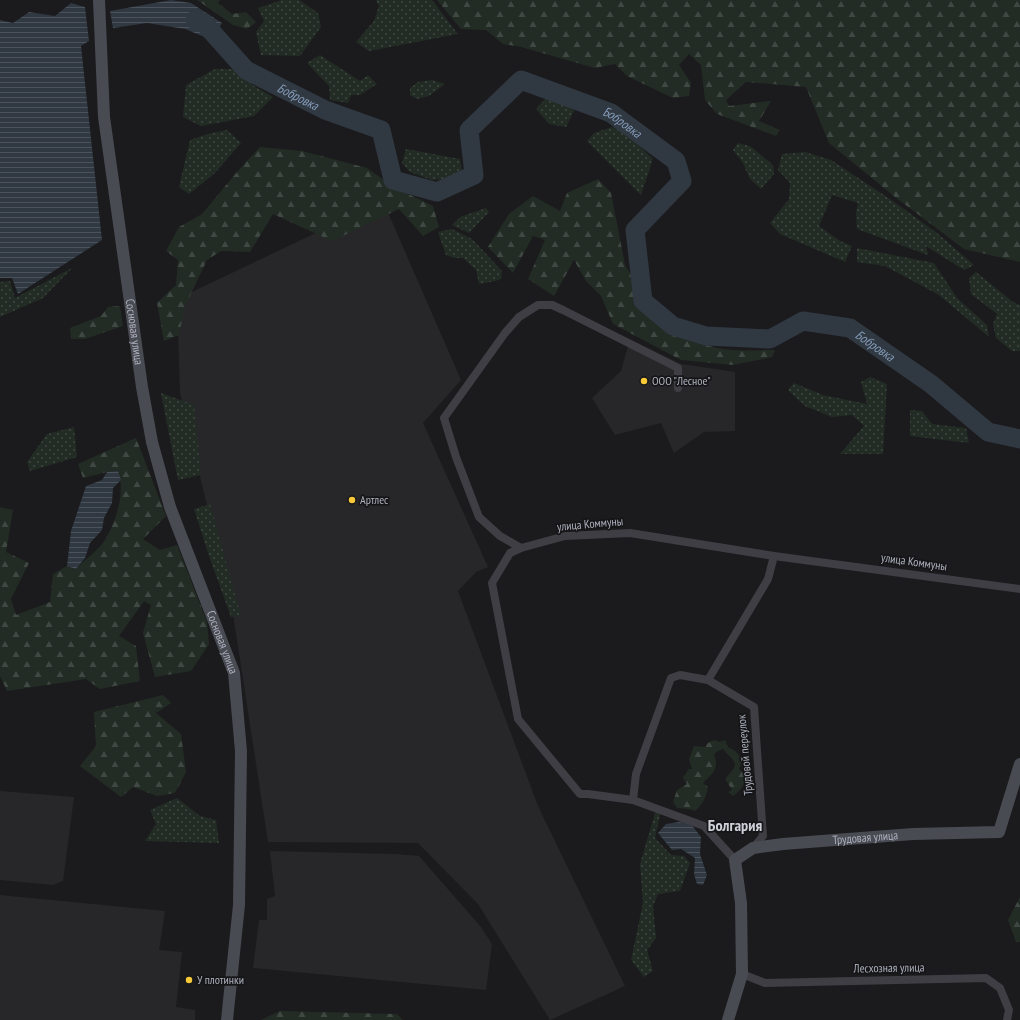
<svg xmlns="http://www.w3.org/2000/svg" width="1020" height="1020" viewBox="0 0 1020 1020" font-family="'PT Sans Narrow',sans-serif">
<style>
.built{fill:#27272a}
.grass{fill:url(#grass-dots)}
.forest{fill:url(#forest-firs)}
.water{fill:url(#water-rules)}
.lines{fill:none;stroke-linecap:round;stroke-linejoin:round}
.river{stroke:#303842;stroke-width:19}
.street{stroke:#3e3e44;stroke-width:8}
.secondary{stroke:#494b53;stroke-width:12}
.poi-dot{fill:#f8ca38;stroke:#161618;stroke-width:1.5}
.labels{text-anchor:middle;stroke-width:3.5;stroke-linejoin:round;paint-order:stroke}
.street-label{font-size:12px;fill:#adb0bd;stroke:#161618}
.poi-label{font-size:12px;fill:#adb0bd;stroke:#161618;text-anchor:start}
.water-label{font-size:13px;font-style:italic;fill:#849bb8;stroke:#161618}
.district-label{font-size:16px;font-weight:bold;fill:#ced0d9;stroke:#161618}
</style>
<defs>
<pattern id="grass-dots" width="8" height="8" patternUnits="userSpaceOnUse"><rect width="8" height="8" fill="#222c24"/><path d="M2 2h.1M6 6h.1" fill="none" stroke="#3f4842" stroke-width="1.8" stroke-linecap="round"/></pattern>
<pattern id="forest-firs" width="22" height="20" patternUnits="userSpaceOnUse"><rect width="22" height="20" fill="#222c24"/><path d="M5 1l3.5 6h-7zM16 11l3.5 6h-7z" fill="#3f4842"/></pattern>
<pattern id="water-rules" width="6" height="5" patternUnits="userSpaceOnUse"><rect width="6" height="5" fill="#303842"/><path d="M0 2.5h6" fill="none" stroke="#4b525b"/></pattern>
</defs>
<rect width="100%" height="100%" fill="#1b1b1d"/>
<g class="built">
<path d="M383,201L461,380L423,423L488,567L476,572L458,591L538,806L625,986L550,1020L478,904L418,843L268,842L233,614L180,393L177,299Z"/>
<path d="M630,339L681,364L735,372V431L704,432L674,453L661,423L615,435L592,398L621,371Z"/>
<path d="M0,791L74,797L63,881L53,885L0,880Z"/>
<path d="M270,851L396,854L419,856L481,927L492,944L486,990L253,968L259,920H267V899L275,896Z"/>
<path d="M0,895L165,911L159,950L182,952L176,1007L195,1010V1020H0Z"/>
</g>
<g class="grass">
<path d="M282,0H299L318,13L321,27L300,56L261,55L256,32L264,21L258,8Z"/>
<path d="M376,0H432L458,34L369,51L356,42L374,21L379,6Z"/>
<path d="M320,55L360,81L368,75L377,84L360,95H351L348,103L330,100L329,86L307,63Z"/>
<path d="M215,69H238L254,86L273,97L254,116L201,126L183,117L186,85Z"/>
<path d="M432,80L445,84L429,96L417,99L410,95V88L418,82Z"/>
<path d="M548,96L565,101L574,111L566,127L549,124L536,109Z"/>
<path d="M618,125L653,159L641,195L587,141L594,133Z"/>
<path d="M227,130L241,143L215,173L189,194L179,187L190,140L211,133Z"/>
<path d="M738,143L750,146L773,165L774,174L761,189L750,179L743,163L733,150Z"/>
<path d="M406,149L460,159L462,171L451,179L432,180L410,172L402,163Z"/>
<path d="M805,152L831,160L890,199L937,233L974,265L964,270L926,246L928,255L857,229L856,213L858,203L832,195L819,226L840,241L852,246L845,262L780,234L770,223L789,199L790,183L778,170L782,154Z"/>
<path d="M486,208L489,212L469,233L452,225L460,217Z"/>
<path d="M452,229L472,239L502,271L501,279L495,281L479,284L476,270L463,258H454L446,255L438,232Z"/>
<path d="M857,248L934,263L957,298L987,325L989,337L939,295L885,266L857,262Z"/>
<path d="M72,268L43,298L0,317V282L10,281L15,298Z"/>
<path d="M976,272L1013,302L1020,305V351H1012L996,338L993,324L997,314L971,294L969,278Z"/>
<path d="M870,377L887,384L883,454H840L864,426L852,415L832,417L805,406L788,390L794,383L823,395L867,404L861,382Z"/>
<path d="M161,393L194,405L201,475L178,480Z"/>
<path d="M910,410L922,411L932,424L966,428L969,443L910,436Z"/>
<path d="M74,427L77,457L30,471L27,462L47,434Z"/>
<path d="M210,504L241,616L231,617L209,556L194,509Z"/>
<path d="M177,798L200,816L216,820L219,843L145,841L156,824L150,810Z"/>
<path d="M656,810L660,815L655,838L671,855L684,856L690,863L680,891L658,894L653,906L656,938L647,950L653,971L644,977L631,960L643,903L640,864Z"/>
</g>
<g class="forest">
<path d="M197,0H220L218,3L232,14L246,12L256,22L247,29L233,25Z"/>
<path d="M437,0H1020V262L964,249L895,197L829,143L806,87L746,82L726,100L729,106L771,101L759,121L780,130L776,136L717,114L705,100L701,65L689,54L679,65L691,83L689,96L673,98L627,76L615,64L595,68L521,47L503,44L486,30L461,29Z"/>
<path d="M260,147L302,151L367,168L392,186L433,206L439,227L423,236L399,209L332,241L273,214L250,252L221,251L207,260L185,306L179,335L164,341L157,303L176,285L178,260L166,251L179,227L202,214L237,172Z"/>
<path d="M598,179L611,193L625,265L634,280L635,304C665,326 693,346 731,350C746,351 761,350 775,350L772,357L733,365L681,360L613,324L601,296L586,281L574,260L554,296L528,279L545,240L533,236L513,273L488,247L509,214L533,196L560,211L567,193Z"/>
<path d="M120,306L123,326L85,339H71L70,328L101,316L108,307Z"/>
<path d="M136,438L166,516L143,539L160,550L177,545L207,622L209,644L191,671L155,677L143,633L151,605L144,601L119,636L136,646L140,681L100,689L86,679L7,691L0,676V507L13,510L6,552L29,563L11,599L16,615L50,602L53,574L67,566L76,569C83,561 100,549 105,540C116,521 126,493 118,471L107,472L83,478L78,464Z"/>
<path d="M163,695L171,703L156,713L181,734L186,772L175,793L157,796L133,787L121,797L80,766L96,746L94,712Z"/>
<path d="M714,740L720,742L725,740L728,747C736,750 738,754 742,761L739,769C751,779 742,789 733,796L728,792L732,790L725,779C740,762 737,765 723,749L716,752L714,755C720,769 711,775 703,783L708,787C706,798 703,804 695,811L689,809L677,808L673,802L677,790L687,784L683,778L689,769H692L689,759L694,746L705,747L708,743Z"/>
<path d="M1020,897V942H1016L1008,920Z"/>
<path d="M280,1011L397,1014L403,1020H261Z"/>
</g>
<g class="water">
<path d="M171,0L191,3L222,23L212,40L185,29L147,23L113,28L110,11Z"/>
<path d="M71,3L85,7L89,41L81,46L102,240L18,294L12,278H0V20L13,23L29,12L55,16Z"/>
<path d="M118,471L121,480L113,488L112,503L104,518L102,530L90,543L85,558L76,569L67,566L71,531L86,486L102,480L107,472Z"/>
<path d="M679,822L691,824L701,837L700,854L707,875L703,885L697,884L694,874L695,858L681,849L672,850L658,833L666,824Z"/>
</g>
<g class="lines">
<path class="river" id="s1" d="M195,20L203,22L246,70L325,110L381,130L393,180L437,192L474,175L469,130L521,80L611,113L676,161L682,181L635,230L643,301L673,326L706,336L770,339L803,321L850,328L931,384L988,432L1020,439"/>
<g class="street">
<path d="M678,388V368L563,310L552,305H538L519,317L505,333L444,418L456,457L479,517L500,536L521,548L565,536L630,533L774,556L1020,589"/>
<path d="M521,548L510,553L492,583L518,719L580,794H588L633,800"/>
<path d="M708,680L680,675L671,678L636,774L633,800L704,826L735,860"/>
<path d="M753,848L763,836L754,707L708,680L768,579L774,556"/>
<path d="M742,974L765,983L986,978L1000,988L1009,1010L1007,1020"/>
</g>
<g class="secondary">
<path id="s2" d="M99,0L104,117L142,387L152,442L170,507L234,673L241,751L239,905L227,1020"/>
<path id="s3" d="M728,1020L742,974L741,903L735,860L753,848L783,844L913,834L999,832L1020,764"/>
</g>
</g>
<g class="poi-dot">
<circle cx="644" cy="381" r="4"/>
<circle cx="352" cy="500" r="4"/>
<circle cx="189" cy="980" r="4"/>
</g>
<g class="labels">
<g class="street-label">
<text dy="4" stroke="none"><textPath href="#s2" startOffset="334">Сосновая улица</textPath></text>
<text transform="translate(590 524) rotate(-5)" y="4">улица Коммуны</text>
<text transform="translate(914 562) rotate(8)" y="4">улица Коммуны</text>
<text dy="4" stroke="none"><textPath href="#s2" startOffset="658">Сосновая улица</textPath></text>
<text transform="translate(745 755) rotate(-95)" y="4">Трудовой переулок</text>
<text dy="4" stroke="none"><textPath href="#s3" startOffset="297">Трудовая улица</textPath></text>
<text transform="translate(889 968) rotate(-1)" y="4">Лесхозная улица</text>
</g>
<g class="poi-label">
<text x="652" y="385">ООО "Лесное"</text>
<text x="360" y="504">Артлес</text>
<text x="197" y="984">У плотинки</text>
</g>
<g class="water-label">
<text dy="5" stroke="none"><textPath href="#s1" startOffset="131">Бобровка</textPath></text>
<text dy="5" stroke="none"><textPath href="#s1" startOffset="586">Бобровка</textPath></text>
<text dy="5" stroke="none"><textPath href="#s1" startOffset="1066">Бобровка</textPath></text>
</g>
<g class="district-label">
<text x="735" y="831">Болгария</text>
</g>
</g>
</svg>
